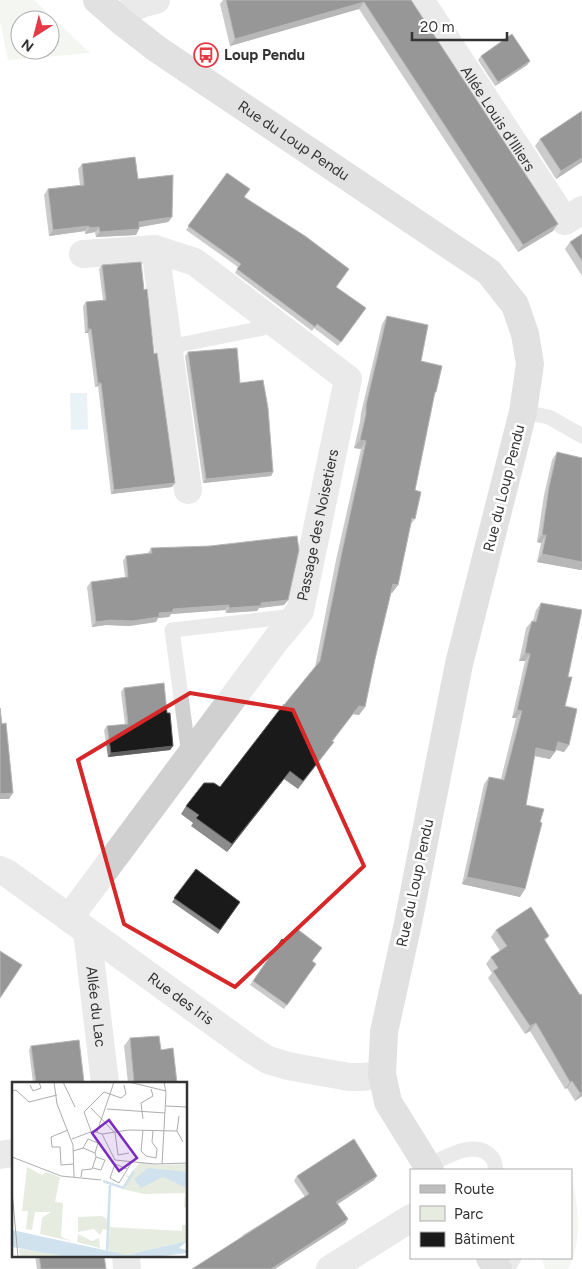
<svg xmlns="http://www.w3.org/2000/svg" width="582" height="1269" viewBox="0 0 582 1269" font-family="Figtree,sans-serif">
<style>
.green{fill:#e6ecdf;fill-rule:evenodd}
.water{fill:#cfe2ee}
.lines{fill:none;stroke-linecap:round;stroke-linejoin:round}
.lane{stroke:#d0d0d0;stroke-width:15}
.street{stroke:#d0d0d0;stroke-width:28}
.secondary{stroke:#bdbdbd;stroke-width:28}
.wall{fill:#8c8c8c}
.shaded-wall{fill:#5f5f5f}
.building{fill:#1a1a1a;stroke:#5f5f5f}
.marked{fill:none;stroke:#d62828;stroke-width:4;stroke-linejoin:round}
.labels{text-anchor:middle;stroke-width:5;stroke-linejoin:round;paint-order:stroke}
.poi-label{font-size:15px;font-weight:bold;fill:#333;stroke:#fff;text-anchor:start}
.street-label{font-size:15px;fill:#333;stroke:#fff}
.inset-river{fill:none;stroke:#cfe2ee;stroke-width:2.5}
.inset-road{fill:none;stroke:#adadad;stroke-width:1}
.view{fill:#7b2cbf;fill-opacity:0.15;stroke:#7b2cbf;stroke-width:2.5}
.inset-edge{fill:none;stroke:#333;stroke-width:2.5}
</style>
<rect width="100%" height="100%" fill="#fff"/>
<g class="green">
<path d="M0,0H34L90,53L8,60L0,21ZM20,20H50V50H20Z"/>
<path d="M573,1183C579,1213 582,1242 568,1269H545L542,1258H571V1184Z"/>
</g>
<path class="water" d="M70,393H87L88,429L71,430Z"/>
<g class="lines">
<g class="lane">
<path d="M169,347L278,325"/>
<path d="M523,412L549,417L582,436"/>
<path d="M189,756L172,630L295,616"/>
<path d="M428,1166C446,1157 477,1137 493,1159C495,1162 495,1167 496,1170"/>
<path d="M507,1269L514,1258"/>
</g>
<g class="street">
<path id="s1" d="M420,0L565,221L582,210"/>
<path d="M121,21C133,5 137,5 156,0"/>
<path d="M155,249L188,490"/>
<path id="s2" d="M0,870L7,873L249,1048L268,1060L288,1066L349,1077H364L382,1074"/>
<path id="s3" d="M69,918L276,640L300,611L348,379L195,262L155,249L83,254"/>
<path id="s4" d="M87,931L105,1083"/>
<path d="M0,1155L14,1153"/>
<path d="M126,1255L127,1269"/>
<path d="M330,1269L411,1218"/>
</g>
<g class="secondary">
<path id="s5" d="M97,0L121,21L157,49L489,272L515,305L525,334L530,364L523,412L459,664L408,923L384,1032L382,1074L388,1102L430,1170"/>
<path d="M490,1258L498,1269"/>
</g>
</g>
<g class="wall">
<path d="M223,0H411L553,231L518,252L359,9L230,46L220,4Z"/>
<path d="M481,56L530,61L527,65L495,86L478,60Z"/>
<path d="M582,111V162L556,179L535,146L540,139Z"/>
<path d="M82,164L172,217L168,222L139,227L136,235L96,237L95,232L85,234V231L49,236L44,195L48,189L80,185L78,169Z"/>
<path d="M227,173L244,197L336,287L366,308L338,346L314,328L312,331L235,273L238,267L186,230Z"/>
<path d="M582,234V276L565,249L570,242Z"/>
<path d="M102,265L144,290L154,354L172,487L111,494L98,386L95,387L88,333H85L83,306L86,302L103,300L99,269Z"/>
<path d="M387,316L421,361L436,392L434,395L415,490V519L411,524L398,585L392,593H391L375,659L365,707L359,715L353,714L333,741L328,750L298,789L284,779L227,852L191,826L193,823L181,814L186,806L220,787L315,667L336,560L361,449L354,448L360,422L361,413L382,324Z"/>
<path d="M188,352L240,383L273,472L271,476L203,483L185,356Z"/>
<path d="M557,452L581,570L537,562L541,543L537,542L544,495L552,460Z"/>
<path d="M151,548L288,600L284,605L259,608L257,611L226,613L225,610L171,614L169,617L158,618L156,622L129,626L106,625L92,627L87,587L91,582L125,577L123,561L126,556L148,553Z"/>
<path d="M541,603L568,677L565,706L569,745L564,752L555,750L550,759L534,756L526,805L520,897L462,884L484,784L489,777L501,779L516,718H512L525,661H519L523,643L526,628L532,621H533L536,610Z"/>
<path d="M124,688L167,713L173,746L170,750L108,757L104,730L107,726L125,725L121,692Z"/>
<path d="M196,869L240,902L218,934L172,902Z"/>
<path d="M496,930L549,936L545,941L582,1096L575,1101L567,1088L565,1089L530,1031L525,1034L488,978L492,973L486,964L491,957L500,951L491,937Z"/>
<path d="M282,939L316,964L284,1009L250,985Z"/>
<path d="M130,1038L161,1050L177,1083H128L124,1046Z"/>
<path d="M31,1046L84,1082L33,1083L29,1050Z"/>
<path d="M297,1176H377L374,1180L338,1204L348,1219L345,1224L242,1238L243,1235L305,1197L294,1181Z"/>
<path d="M35,1255H104L106,1269H37Z"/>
</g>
<g class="shaded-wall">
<path d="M364,2L359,9L230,46L235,39Z"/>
<path d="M530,61L527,65L495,86L498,82Z"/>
<path d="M582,158V162L556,179L561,171Z"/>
<path d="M172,217L168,222L135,228L139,222Z"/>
<path d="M558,224L553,231L518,252L523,245Z"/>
<path d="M89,226L85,231L49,236L53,230Z"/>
<path d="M99,227L95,232L85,234L89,228Z"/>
<path d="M139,229L136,235L96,237L100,232Z"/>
<path d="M88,329H91L88,333H85Z"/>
<path d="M98,383H101L98,386L95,387Z"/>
<path d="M360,440L366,441L361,449L354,448Z"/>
<path d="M273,472L271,476L203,483L206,479Z"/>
<path d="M175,483L172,487L111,494L114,490Z"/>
<path d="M542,535H546L541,543L537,542Z"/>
<path d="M542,554L582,562V569L581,570L537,562Z"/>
<path d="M393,584L398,585L392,593L387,592Z"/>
<path d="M288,600L284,605L259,608L257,611L226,613L229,608L261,603Z"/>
<path d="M229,605L225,610L171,614L169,617L158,618L156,622L129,626L106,625L92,627L96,622L159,613L173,609Z"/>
<path d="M525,653L530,654L525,661H519Z"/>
<path d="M359,706L365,707L359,715L353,714Z"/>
<path d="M517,710L522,711L516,718H512Z"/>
<path d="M558,742L569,745L564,752L553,749Z"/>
<path d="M173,746L170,750L108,757L111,753Z"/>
<path d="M536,748L555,752L550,759L530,755Z"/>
<path d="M290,771L284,779L227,852L232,844Z"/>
<path d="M13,793L9,799H0V794Z"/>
<path d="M467,877L525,889L520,897L462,884Z"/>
<path d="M536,1023L530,1031L525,1034L530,1026Z"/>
<path d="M572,1081L567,1088L565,1089L570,1082Z"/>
<path d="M582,1092V1096L575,1101L580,1093Z"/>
<path d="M377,1176L374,1180L333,1207L336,1202Z"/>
<path d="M348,1219L345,1224L275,1269H271Z"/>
</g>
<g class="building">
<path d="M226,0H411L558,224L523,245L364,2L235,39Z"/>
<path d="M512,34L530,61L498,82L481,56Z"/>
<path d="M582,111V158L561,171L540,139Z"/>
<path d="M135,157L138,179L173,175L172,217L139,222V229L100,232L99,227L89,228V226L53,230L48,189L84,185L82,164Z"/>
<path d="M227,173L250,189L244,197L305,236L349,269L336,287L366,308L341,342L317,324L315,327L237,269L241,264L188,226Z"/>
<path d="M582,234V261L570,242Z"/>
<path d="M141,262L144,290L147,289L154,354L157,353L175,483L114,490L101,383H98L91,329H88L86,302L106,300L102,265Z"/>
<path d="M387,316L428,325L421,361L442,366L436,392H435L415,490L421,492L415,519L412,518L398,585L393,584L375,659L365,707L359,706L332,741L334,742L303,781L290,771L232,844L196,818L199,815L186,806L204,783H214L220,787L284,704V705L320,661L342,552L366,441L360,440L366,414V405Z"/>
<path d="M237,348L240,383L263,380L268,408L273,472L206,479L188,352Z"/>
<path d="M557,452L582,458V562L542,554L546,535H542L549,487Z"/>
<path d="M297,536L299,550L288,600L261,603V606H256L229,608V605L173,609V612L159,613V617L132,621L110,620L96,622L91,582L128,577L126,556L152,553L151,548L210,546Z"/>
<path d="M541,603L582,610L568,677H572L565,706L577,709L569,745L558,742L555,752L536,748L526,805L544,809L540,822L542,823L525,889L467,877L489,777L504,780L522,711L517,710L530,654L525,653L528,636L532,621L536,622Z"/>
<path d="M164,683L167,713H170L173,746L111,753L107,726L128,724L124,688Z"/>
<path d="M0,708L2,724L6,723L13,793L0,794Z"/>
<path d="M196,869L240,902L220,930L174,898Z"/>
<path d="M531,907L549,936L544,939L580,995L582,994V1092L580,1093L572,1081L570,1082L536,1023L530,1026L493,971L498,968L491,957L507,946L496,930Z"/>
<path d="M296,928L322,948L312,961L316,964L287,1005L253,981L282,939L286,942Z"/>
<path d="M0,951L22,965L0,998Z"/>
<path d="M159,1036L161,1050L173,1048L177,1083H134L130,1038Z"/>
<path d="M79,1040L84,1082L36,1083L31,1046Z"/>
<path d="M354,1139L377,1176L336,1202L348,1219L271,1269H192L309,1194L297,1176Z"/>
<path d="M39,1255H104L106,1269H41Z"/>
</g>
<path d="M0 0H582V1269H0ZM190,693L293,710L364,866L235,987L124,924L78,760Z" fill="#fff" fill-opacity=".55" fill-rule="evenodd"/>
<path class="marked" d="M190,693L293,710L364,866L235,987L124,924L78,760Z"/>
<defs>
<g id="bus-ring" transform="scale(1.25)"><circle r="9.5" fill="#fff" stroke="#e63946" stroke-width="1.5"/><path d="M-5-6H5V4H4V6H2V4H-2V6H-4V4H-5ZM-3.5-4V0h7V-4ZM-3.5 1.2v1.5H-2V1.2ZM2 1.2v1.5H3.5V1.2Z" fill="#e63946"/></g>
</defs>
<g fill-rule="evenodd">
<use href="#bus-ring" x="206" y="55"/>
</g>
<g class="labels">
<g class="poi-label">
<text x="224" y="60">Loup Pendu</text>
</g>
<g class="street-label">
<text dy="5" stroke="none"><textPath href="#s1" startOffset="142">Allée Louis d'Illiers</textPath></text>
<text dy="5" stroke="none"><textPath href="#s5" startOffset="242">Rue du Loup Pendu</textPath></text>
<text transform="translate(504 488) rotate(-76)" y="5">Rue du Loup Pendu</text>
<text dy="5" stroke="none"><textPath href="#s3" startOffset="472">Passage des Noisetiers</textPath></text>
<text transform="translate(415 883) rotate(-78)" y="5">Rue du Loup Pendu</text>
<text dy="5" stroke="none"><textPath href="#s2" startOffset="222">Rue des Iris</textPath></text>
<text dy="5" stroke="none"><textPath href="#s4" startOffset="76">Allée du Lac</textPath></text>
</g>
</g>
<g transform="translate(12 1082)">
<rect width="175" height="175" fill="#fff"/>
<path d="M128,80L144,83L175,82V126L172,125L173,111L132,112L110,107L116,96L113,93L117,94ZM15,85L30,93L34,90L48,95L43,120L51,121L49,155L63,160L28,152L30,136L39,130H23L20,148L14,147L16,129H10ZM90,134L94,137L97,134L98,145L170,149V143H175V159L115,173L98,170L94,162L98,149L91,147L88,153L82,147L66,150V135ZM66,152L80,159L87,156L88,166L65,160ZM7,167L43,171L56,175H8Z" fill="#e6ecdf"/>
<path d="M136,86L175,90V106L151,95L129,106L122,97ZM0,148L115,173L175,159L167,166L175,168V171L143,175H57L0,165Z" fill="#cfe2ee"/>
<path class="inset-river" d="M91,99L112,106M112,105L122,89M95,169L98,103"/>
<path class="inset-road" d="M42,0L45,22L61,63L62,95M51,0L63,25M117,0L154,9M18,3L21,9L29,6L27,0M0,9L4,8L17,20L45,13M92,10L109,16L114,12L112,3M154,24L175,25M79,26L102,50M95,27L153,31M167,34L165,49L171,60M131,37L129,21L141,14L139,7M56,48L39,55L40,65H48L49,83L61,82M131,48L129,69L134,74L144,76L145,67L140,60L141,49M79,49L72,30L92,10M85,50L102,0M103,50L106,73L117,71M90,52L117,48L165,49M60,57L81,49L90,52L103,78L143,82L175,81M71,66L76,57L86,61L83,71M61,69L71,66L83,71L84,75L80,87L70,88L69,95M0,75L49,94L89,98M150,82L154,11L152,0M81,86L89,88L93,78L84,75M115,87L103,82L98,96L107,101L121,78M0,109L6,175"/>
<path class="view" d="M97,38L125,76L107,89L80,51Z"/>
<rect width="175" height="175" class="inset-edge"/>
</g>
<rect x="410" y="1169" width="162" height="90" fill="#ffffff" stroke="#adadad"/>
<rect x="420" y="1185" width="25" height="8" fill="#bdbdbd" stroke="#adadad"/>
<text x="454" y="1194" font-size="15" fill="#333333">Route</text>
<rect x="420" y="1206" width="25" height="15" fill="#e6ecdf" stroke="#adadad"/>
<text x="454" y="1219" font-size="15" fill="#333333">Parc</text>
<rect x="420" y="1232" width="25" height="15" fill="#1a1a1a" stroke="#adadad"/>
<text x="454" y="1244" font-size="15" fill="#333333">Bâtiment</text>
<g transform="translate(35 35) rotate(216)"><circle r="24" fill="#ffffff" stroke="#adadad"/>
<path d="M0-4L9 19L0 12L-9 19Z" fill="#e63946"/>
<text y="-8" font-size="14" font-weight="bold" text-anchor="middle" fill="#333333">N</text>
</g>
<path d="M412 32v8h95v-8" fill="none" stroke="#333333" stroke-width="2.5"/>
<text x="420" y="32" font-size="15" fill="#333333" stroke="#ffffff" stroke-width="4" paint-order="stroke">20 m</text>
</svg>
